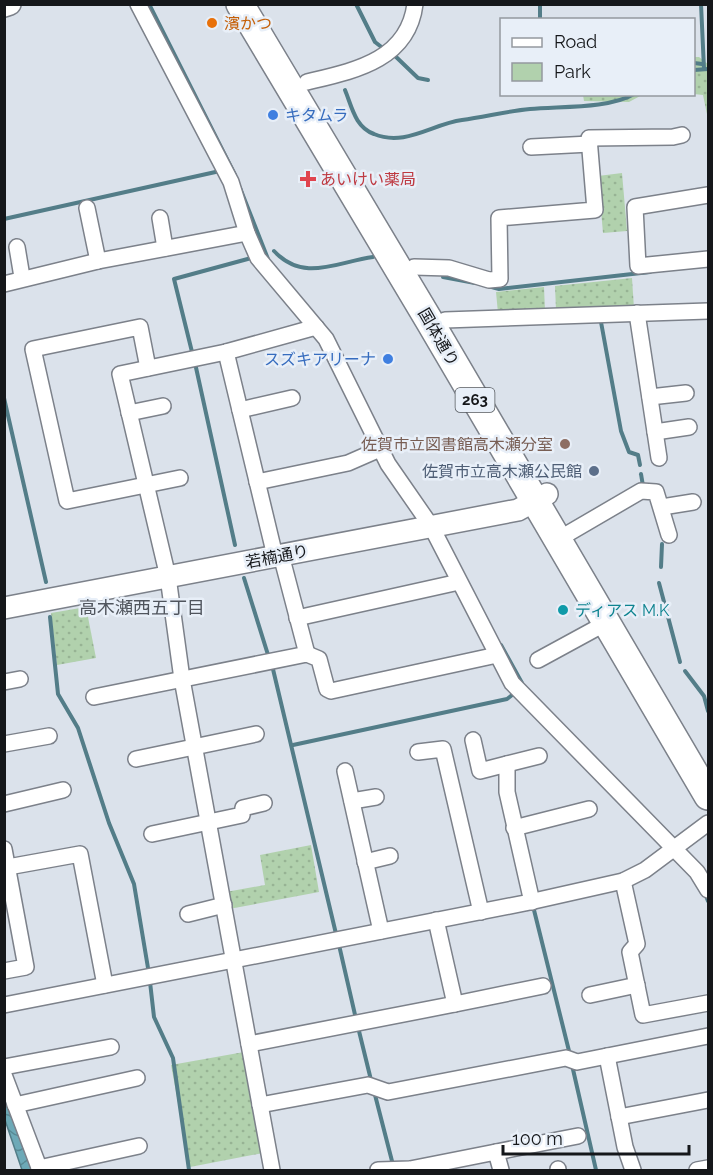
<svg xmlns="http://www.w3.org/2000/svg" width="713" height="1175" viewBox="0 0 713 1175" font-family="Raleway,'Noto Sans JP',sans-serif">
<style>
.green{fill:url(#green-dots)}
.water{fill:url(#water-waves);stroke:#537d88;stroke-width:1.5}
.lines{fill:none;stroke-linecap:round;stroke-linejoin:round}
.stream{stroke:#537d88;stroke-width:4}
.street-casing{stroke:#7c818a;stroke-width:18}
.secondary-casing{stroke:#7c818a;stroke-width:24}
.highway-casing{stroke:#7c818a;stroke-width:30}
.street{stroke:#fff;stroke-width:15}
.secondary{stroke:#fff;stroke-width:21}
.highway{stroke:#fff;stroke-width:27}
.food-dot{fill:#e8710a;stroke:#e8eff8;stroke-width:2}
.shop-dot{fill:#3f7fe0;stroke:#e8eff8;stroke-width:2}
.health-dot{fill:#e0444e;stroke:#e8eff8;stroke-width:2}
.education-dot{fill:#8d6e63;stroke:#e8eff8;stroke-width:2}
.service-dot{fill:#5c6f8a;stroke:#e8eff8;stroke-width:2}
.culture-dot{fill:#0f9aa8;stroke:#e8eff8;stroke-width:2}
.labels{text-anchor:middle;stroke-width:5;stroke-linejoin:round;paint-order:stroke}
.shield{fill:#e8eff8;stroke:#54585d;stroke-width:1.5}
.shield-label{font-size:15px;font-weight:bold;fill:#15171a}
.food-label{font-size:16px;fill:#c56008;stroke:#e8eff8;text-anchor:start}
.shop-label{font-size:16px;fill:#366cbe;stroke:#e8eff8;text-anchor:start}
.health-label{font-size:16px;fill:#be3a42;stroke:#e8eff8;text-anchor:start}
.street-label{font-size:16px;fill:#15171a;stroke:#e8eff8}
.education-label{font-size:16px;fill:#785e54;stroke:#e8eff8;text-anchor:end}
.service-label{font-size:16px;fill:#4e5e75;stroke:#e8eff8;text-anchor:end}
.culture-label{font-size:16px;fill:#0d838f;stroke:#e8eff8;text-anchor:start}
.neighbourhood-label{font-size:18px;fill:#50555d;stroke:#e8eff8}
</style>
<defs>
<pattern id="green-dots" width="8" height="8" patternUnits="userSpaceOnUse" patternTransform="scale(1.5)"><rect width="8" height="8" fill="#b1d1ad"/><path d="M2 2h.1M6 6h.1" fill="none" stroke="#97b394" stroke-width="1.8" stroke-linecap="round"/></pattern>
<pattern id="water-waves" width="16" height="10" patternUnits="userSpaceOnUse" patternTransform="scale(1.5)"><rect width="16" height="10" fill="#6da9b7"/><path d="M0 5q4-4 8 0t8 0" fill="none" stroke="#588994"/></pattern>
</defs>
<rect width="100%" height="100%" fill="#dbe2eb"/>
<g class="green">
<path d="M694,57H699L708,64V119L703,95L694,94Z"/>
<path d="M583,95V94L642,95L629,102L584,101Z"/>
<path d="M622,173L627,231L603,233L598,176Z"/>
<path d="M632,278L634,309L556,310L555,286Z"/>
<path d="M544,287L545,311L498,313L496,292Z"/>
<path d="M86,607L96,658L57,665L51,613Z"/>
<path d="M311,845L319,892L229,909L226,892L265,885L260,855Z"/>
<path d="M244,1052L263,1153L190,1167L171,1065Z"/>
</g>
<path class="water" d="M4,1091L32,1170H22L5,1120Z"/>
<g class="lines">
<g class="stream">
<path d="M149,4L235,175"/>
<path d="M356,4L375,42L384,49"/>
<path d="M701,4L704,69"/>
<path d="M540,20V4"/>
<path d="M393,54L418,78L428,80"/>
<path d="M694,63L702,64"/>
<path d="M694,70L708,69"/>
<path d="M345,90C352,107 355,127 374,134C405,147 432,124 462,120C485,117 507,111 530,109C559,106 609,109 634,94"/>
<path d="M240,188L268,259"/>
<path d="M4,219L220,171"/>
<path d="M274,251C304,283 336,262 373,257"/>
<path d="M443,277L475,283"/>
<path d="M488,286L499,289L650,272"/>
<path d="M601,322L621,431L629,452L638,455L640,465"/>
<path d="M193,356L174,279L255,257"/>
<path d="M195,363L235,545"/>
<path d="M4,374V383"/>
<path d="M4,398L46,582"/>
<path d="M641,474L643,486"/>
<path d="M661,567L662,544"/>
<path d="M244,578L269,658"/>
<path d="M659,583L680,662"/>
<path d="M50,617L58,694L78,728L109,823L134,884L149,974"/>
<path d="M501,645L522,683"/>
<path d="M272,665L337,938"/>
<path d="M685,671L704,696L708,711"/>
<path d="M293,745L507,699L516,692"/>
<path d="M705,893L708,901"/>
<path d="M533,906L570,1055"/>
<path d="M339,945L356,1019"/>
<path d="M150,982L154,1017L173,1058L189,1170"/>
<path d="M358,1027L371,1080"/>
<path d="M572,1065L596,1170"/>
<path d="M374,1091L393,1165"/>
</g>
<g class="street-casing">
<g id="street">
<path d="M138,4L231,182L247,233L258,258L326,339L388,464L431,526L512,683L697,872L708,890"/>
<path d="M307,82C353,71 408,61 415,4"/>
<path d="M531,147L590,144"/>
<path d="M708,195L635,207L638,266L708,259"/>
<path d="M87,208L98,261"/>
<path d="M160,218L165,248"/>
<path d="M17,247L22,277"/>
<path d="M414,267L449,268L489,280L500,279L499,218L595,210L589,138L673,137L682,135"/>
<path d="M4,284L98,261L247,233"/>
<path d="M637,313L659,458"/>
<path d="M445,320L708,311"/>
<path d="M226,352L275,556"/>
<path d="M148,368L140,327L33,349L67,501L180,478"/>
<path d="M650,397L686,393"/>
<path d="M240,410L292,398"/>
<path d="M129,413L163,406"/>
<path d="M655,432L689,427"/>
<path d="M257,482L348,463L380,449"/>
<path d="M662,507L693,502"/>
<path d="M569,533L641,491L656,492L669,535"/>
<path d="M281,555L307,654"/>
<path d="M297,618L459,582"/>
<path d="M538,660L606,623"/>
<path d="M4,682L20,679"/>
<path d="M94,697L307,654L319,659L327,689L331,691L497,655"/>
<path d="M473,740L480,771L507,764V792L532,902"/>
<path d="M4,744L49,736"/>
<path d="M418,752L443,749L481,912"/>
<path d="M136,759L256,734"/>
<path d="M507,764L539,756"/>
<path d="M345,771L381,931"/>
<path d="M352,801L376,797"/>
<path d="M4,804L63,790"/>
<path d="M514,828L589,809"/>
<path d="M152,834L242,815L243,808L264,803"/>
<path d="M4,849L26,967L4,971"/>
<path d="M365,862L390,856"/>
<path d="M8,867L80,854L105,985"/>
<path d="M623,881L637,944L630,952L643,1015L708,1003"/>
<path d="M188,914L224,905"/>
<path d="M590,995L637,985"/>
<path d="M455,1004L543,986"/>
<path d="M4,1005L525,903L623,881L645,870L708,823"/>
<path d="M249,1044L455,1004L436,920"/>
<path d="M607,1056L625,1147L633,1170"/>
<path d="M4,1067L111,1047"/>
<path d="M4,1075L40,1170"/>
<path d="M15,1105L137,1078"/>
<path d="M260,1105L368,1085L388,1092L566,1058L577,1062L708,1036"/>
<path d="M619,1117L708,1100"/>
<path d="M496,1152L578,1136"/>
<path d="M39,1168L139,1146"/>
<path d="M558,1169V1170"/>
<path d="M272,1170L182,679L168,577L120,374L226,352L316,327"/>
<path d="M378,1170L410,1169L496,1152L501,1170"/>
<path d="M697,1170L708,1168"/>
</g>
</g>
<g class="secondary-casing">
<g id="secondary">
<path d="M4,6L10,4"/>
<path d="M4,608L518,510L547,494"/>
</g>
</g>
<g class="highway-casing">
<path id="highway" d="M240,4L430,322L708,796"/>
</g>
<use href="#street" class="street"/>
<use href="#secondary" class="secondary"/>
<use href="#highway" class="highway"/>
</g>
<circle class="food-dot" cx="212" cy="23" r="6"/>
<g class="shop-dot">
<circle cx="273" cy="115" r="6"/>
<circle cx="388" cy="359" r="6"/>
</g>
<path class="health-dot" d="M305 170h6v6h6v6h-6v6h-6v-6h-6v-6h6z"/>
<circle class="education-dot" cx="565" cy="444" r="6"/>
<circle class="service-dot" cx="594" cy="471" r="6"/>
<circle class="culture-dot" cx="563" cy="610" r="6"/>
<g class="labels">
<rect class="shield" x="455.5" y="388" width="39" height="24" rx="4.5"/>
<g class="shield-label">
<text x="475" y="405">263</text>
</g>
<g class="food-label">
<text x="224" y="29">濱かつ</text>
</g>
<g class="shop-label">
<text x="285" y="121">キタムラ</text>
<text x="376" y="365" text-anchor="end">スズキアリーナ</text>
</g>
<g class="health-label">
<text x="320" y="185">あいけい薬局</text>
</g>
<g class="street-label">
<text transform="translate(439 337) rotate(60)" y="6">国体通り</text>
<text transform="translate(277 556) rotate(-11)" y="6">若楠通り</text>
</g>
<g class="education-label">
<text x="553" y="450">佐賀市立図書館高木瀬分室</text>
</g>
<g class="service-label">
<text x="582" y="477">佐賀市立高木瀬公民館</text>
</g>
<g class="culture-label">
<text x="575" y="616">ディアス M.K</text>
</g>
<g class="neighbourhood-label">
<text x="142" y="614">高木瀬西五丁目</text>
</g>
</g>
<rect width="713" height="1175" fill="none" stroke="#15171a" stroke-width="12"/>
<rect x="500" y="18" width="195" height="78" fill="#e8eff8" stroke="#94999f" stroke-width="1.5"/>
<rect x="512" y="38" width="30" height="9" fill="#ffffff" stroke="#94999f" stroke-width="1.5"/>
<text x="554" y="48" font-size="18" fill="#15171a">Road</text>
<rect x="512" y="63" width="30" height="18" fill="#b1d1ad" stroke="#94999f" stroke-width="1.5"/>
<text x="554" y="78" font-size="18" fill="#15171a">Park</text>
<path d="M503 1145v9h186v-9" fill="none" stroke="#15171a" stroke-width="3"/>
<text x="512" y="1145" font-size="18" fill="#15171a" stroke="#e8eff8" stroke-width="4.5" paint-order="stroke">100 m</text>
</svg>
